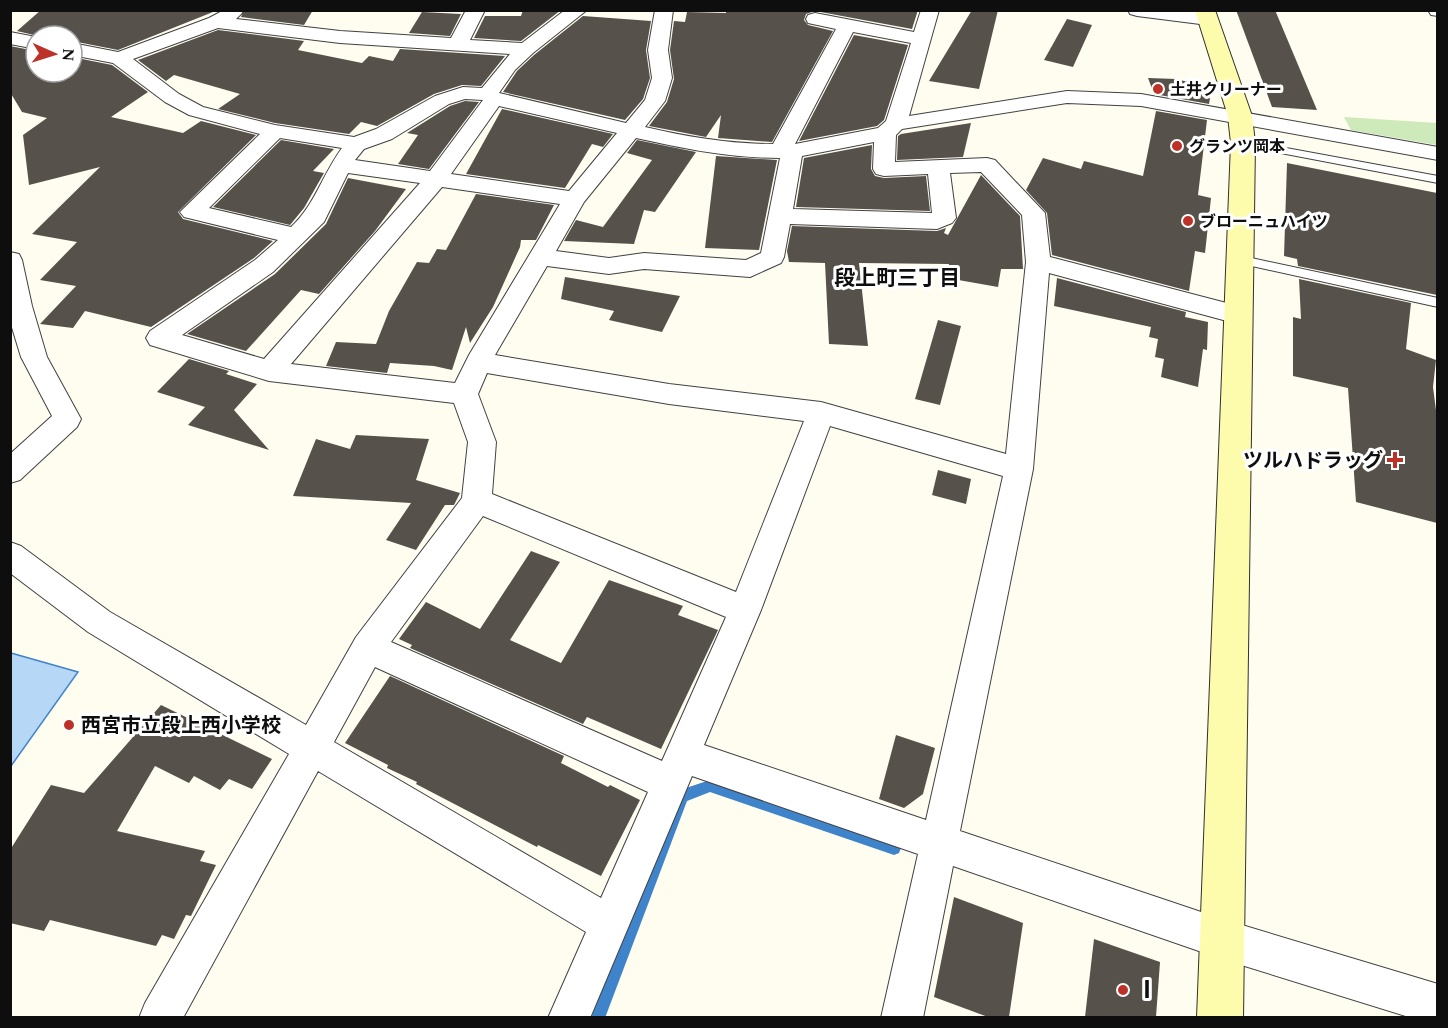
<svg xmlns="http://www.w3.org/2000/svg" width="1448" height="1028" viewBox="0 0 1448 1028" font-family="Spectral,'Noto Sans JP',serif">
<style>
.green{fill:#cee9ba}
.water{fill:#b6d7f5;stroke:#3f84ca;stroke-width:1.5}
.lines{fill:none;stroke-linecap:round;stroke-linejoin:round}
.stream{fill:#3f84ca;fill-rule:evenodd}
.building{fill:#57514b}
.lane-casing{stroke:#414141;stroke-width:2}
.street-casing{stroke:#414141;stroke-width:2}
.secondary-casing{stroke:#303030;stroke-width:2}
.lane{fill:#fff;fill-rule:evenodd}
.street{fill:#fff;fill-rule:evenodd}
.secondary{fill:#fdfcad;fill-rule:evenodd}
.poi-dot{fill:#bc3229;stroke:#fff;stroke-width:2}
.labels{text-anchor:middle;stroke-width:6;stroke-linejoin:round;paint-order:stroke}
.far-poi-label{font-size:16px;font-weight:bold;fill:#0e0e0e;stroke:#fff;text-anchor:start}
.poi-label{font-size:20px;font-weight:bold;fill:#0e0e0e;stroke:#fff;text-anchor:end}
.neighbourhood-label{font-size:21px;font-weight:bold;fill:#0e0e0e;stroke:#fff}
.near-poi-label{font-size:24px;font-weight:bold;fill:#0e0e0e;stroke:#fff;text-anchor:start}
</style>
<rect width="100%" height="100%" fill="#fffdf0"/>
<path class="green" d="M1344,117L1437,123V145L1351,130Z"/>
<path class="water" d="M11,653L78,672L11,766L10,653Z"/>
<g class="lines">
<path class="stream" d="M710,780L894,841L899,843L901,848L899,853L894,855L710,792L687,801L605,1018H591L677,791Z"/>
</g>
<g class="building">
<path d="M41,10H218L118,50L72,41V36H38L17,31Z"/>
<path d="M244,10H313L304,25L241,17Z"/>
<path d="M523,10H561L521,41L474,38L485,16H521Z"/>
<path d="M726,10H918L912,29L815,11L806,14L804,20L808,25L833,31L772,142L718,138L721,115L706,137L649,126L667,102L674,79L670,50L674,21L685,22L687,12L726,13Z"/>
<path d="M972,10H998L979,89L929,81Z"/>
<path d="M1236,10H1275L1317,110L1272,107Z"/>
<path d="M422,12L461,14L450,36L409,33Z"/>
<path d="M583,16L651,21L646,50L650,78L643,99L625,120L503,92L517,71L534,55Z"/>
<path d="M1067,19L1092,25L1073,67L1044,60Z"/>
<path d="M218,30L304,41L298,50L362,63L369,56L393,61L400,49L505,56L481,86L462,85L434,94L377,126L361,122L349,134L275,123L218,109L240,94L174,75L166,81L138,60Z"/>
<path d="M854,35L908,45L884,120L877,126L799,141Z"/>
<path d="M10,46L36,51V72H72V57L112,65L148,92L111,117L183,133L201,121L256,135L178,212L183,219L273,241L254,258L151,327L85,311L73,328L40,324L76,286L40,280L77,242L32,234L100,167L29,185L23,135L47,118L22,112L10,92Z"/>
<path d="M1148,78L1176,79L1205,86L1210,98L1209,104L1154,94Z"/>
<path d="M465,101L479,102L429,169L398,164L418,135L407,133L450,106Z"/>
<path d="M502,109L613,134L603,147L592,144L565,188L466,174Z"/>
<path d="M1156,111L1207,120L1198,195L1211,198L1205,253L1195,251L1189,291L1052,255L1047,213L1026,190L1043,158L1081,169L1084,161L1143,176Z"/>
<path d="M971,123L963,157L897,160L898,136L901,134Z"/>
<path d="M281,140L334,149L313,171L324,173L304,208L290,225L213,207Z"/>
<path d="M637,140L696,152L655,212L644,210L634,244L564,241L576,220L603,227L652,160L627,153Z"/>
<path d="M872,145L871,169L875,176L884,178L926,176L930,211L796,207L804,158Z"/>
<path d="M716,156L777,160L759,250L705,248Z"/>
<path d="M1287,163L1437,193V295L1298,266L1297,259L1284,256Z"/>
<path d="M981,175L1020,216L1023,269H1001L998,287L947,278L949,264L859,263L868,346L829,344L825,263L789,262L787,251L792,226L937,231L946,228L944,233L948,235Z"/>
<path d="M348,178L406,189L375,231L319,294L301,290L246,351L187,334L275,274L326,224Z"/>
<path d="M476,194L554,205L536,240H521L520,247L493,307L470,343L466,327L452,370L434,366L390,363L387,373L326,366L336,342L376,344L389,311L417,262L429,263L437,249L446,250Z"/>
<path d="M565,277L680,296L662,332L609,320L614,311L561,299Z"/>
<path d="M1057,278L1186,312L1185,317L1208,322L1207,350L1203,349L1198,387L1161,377L1164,359L1155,357L1158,339L1149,337L1151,327L1054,306Z"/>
<path d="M1299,279L1411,303L1406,349L1436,360L1433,387L1437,418V523L1356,502L1348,388L1293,376V317L1301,319Z"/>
<path d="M938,320L961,326L940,405L915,399Z"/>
<path d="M189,359L229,371L226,374L257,384L234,410L269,450L188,425L205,407L157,392Z"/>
<path d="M356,435L429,439L416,480L460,493L454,505H445L416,550L386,540L411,503L293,496L316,439L350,449Z"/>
<path d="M938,470L971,479L966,504L932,495Z"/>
<path d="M531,551L560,562L510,640L561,663L609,580L683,606L678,615L718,630L661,749L587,717L583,724L410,648L412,645L399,639L426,602L480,629Z"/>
<path d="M390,676L564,756L561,763L608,787L610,785L640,800L601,876L538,845L537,847L416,784L417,782L387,768L388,765L345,743Z"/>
<path d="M161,705L272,759L252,789L229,779L220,790L194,776L189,783L155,766L117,831L205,851L200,861L216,865L191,916L186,915L174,939L162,935L156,946L50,920L44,931L10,923V850L51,785L84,793Z"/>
<path d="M896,735L935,748L923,794L904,808L879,799Z"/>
<path d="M954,897L1023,923L1009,1017H988L934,997Z"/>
<path d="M1094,939L1160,962L1156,1017H1085Z"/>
</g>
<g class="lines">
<g class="lane-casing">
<g id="lane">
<path d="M1243,140L1438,176V183L1239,145L1238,143Z"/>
<path d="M1242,256L1438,298V307L1238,263L1236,260Z"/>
</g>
</g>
<g class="street-casing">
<g id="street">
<path d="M224,10H241L242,13L236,19L340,31L451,38L466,10H485L470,40L522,43L565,10H587L533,53L515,70L499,93L626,123L645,100L652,78L648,50L655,10H673L668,50L672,78L665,101L645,127C688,137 729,144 773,144L836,29L808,23L806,19L808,15L815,13L914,32L921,10H939L909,116L1067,91L1141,94L1438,147V160L1141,106L1067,103L902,129L896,135L895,162L987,158L995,160L1045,213L1050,257L1238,306L1247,309L1251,315L1247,321L1238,324L1049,273L1033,469L960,831L1222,919L1438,984V1018H1412L1222,959L953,866L923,1018H881L918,854L692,776L590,1018H548L586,932L318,771L183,1018H139L145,1003L289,754L88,632L10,573V542L21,546L110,612L306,725L356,637L462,498L468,442L454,403L269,381L150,345L146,338L150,331L255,260L278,240L184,217L180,212L260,134L189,115L165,102L113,63L72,55V43L118,52L209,18ZM218,28L340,43L510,54L482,88L463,87L435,96L376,129L354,137L275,125L203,107L179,94L133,59ZM853,32L911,43L886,121L878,128L795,144ZM465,99L483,100L430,171L355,160L364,149L392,139L449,104ZM499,106L617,133L569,191L451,174ZM280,138L342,148C322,175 315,205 291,227L209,208ZM636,138C686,149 729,158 780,158L761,253L746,260L644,253L609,258L556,251L584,202ZM874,142L873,169L876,174L884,176L928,174L932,213L793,209L802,156ZM981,172L1022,215L1026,262L1006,454L821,402L669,384L495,355L547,266L609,274L644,269L750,277L781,263L784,257L790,224L937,229L952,223L956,218L950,173ZM348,173L420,183L264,359L182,335L273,272L324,222ZM442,187L560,204L469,355L455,383L291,364ZM487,373L669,404L804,421L736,592L492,494L496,442L478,394ZM830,426L1003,476L926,820L704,745L761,610ZM483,516L726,617L662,761L391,642ZM375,667L648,792L601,898L334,742Z"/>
<path d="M1128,10H1185L1215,15L1217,19L1215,23L1208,25L1137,16L1130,14Z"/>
<path d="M1428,10H1438V16L1431,15Z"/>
<path d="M10,32L36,37V49L10,44Z"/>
<path d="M10,252L19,254L22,260L32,306L47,357L81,419L77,427L20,480L10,483V454L52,416L21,357L10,321Z"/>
</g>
</g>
<g class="secondary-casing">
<path id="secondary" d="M1195,10H1215L1252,116L1255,143L1243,1018H1197L1231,143L1228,116Z"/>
</g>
<use href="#lane" class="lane"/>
<use href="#street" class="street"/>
<use href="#secondary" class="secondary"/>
</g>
<g class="poi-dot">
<circle cx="1158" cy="89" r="6"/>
<circle cx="1177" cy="146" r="6"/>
<circle cx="1188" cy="221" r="6"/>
<path d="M1392 451h6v6h6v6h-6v6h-6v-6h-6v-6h6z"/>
<circle cx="69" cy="725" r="6"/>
<circle cx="1123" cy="990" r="6"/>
</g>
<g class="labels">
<g class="far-poi-label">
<text x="1170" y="95">土井クリーナー</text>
<text x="1189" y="152">グランツ岡本</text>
<text x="1200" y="227">ブローニュハイツ</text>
</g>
<g class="poi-label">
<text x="1383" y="467">ツルハドラッグ</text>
<text x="81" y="732" text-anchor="start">西宮市立段上西小学校</text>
</g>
<g class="neighbourhood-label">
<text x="897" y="285">段上町三丁目</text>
</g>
<g class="near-poi-label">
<text x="1135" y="998">Ⅰ</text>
</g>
</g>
<rect width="1448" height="1028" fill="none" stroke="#0e0e0e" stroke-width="24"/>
<g transform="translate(54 54) rotate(93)"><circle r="28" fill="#ffffff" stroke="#9f9f9f" stroke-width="1.5"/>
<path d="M0-4.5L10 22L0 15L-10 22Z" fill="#bc3229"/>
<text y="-9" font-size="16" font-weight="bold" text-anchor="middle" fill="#0e0e0e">N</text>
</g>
</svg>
